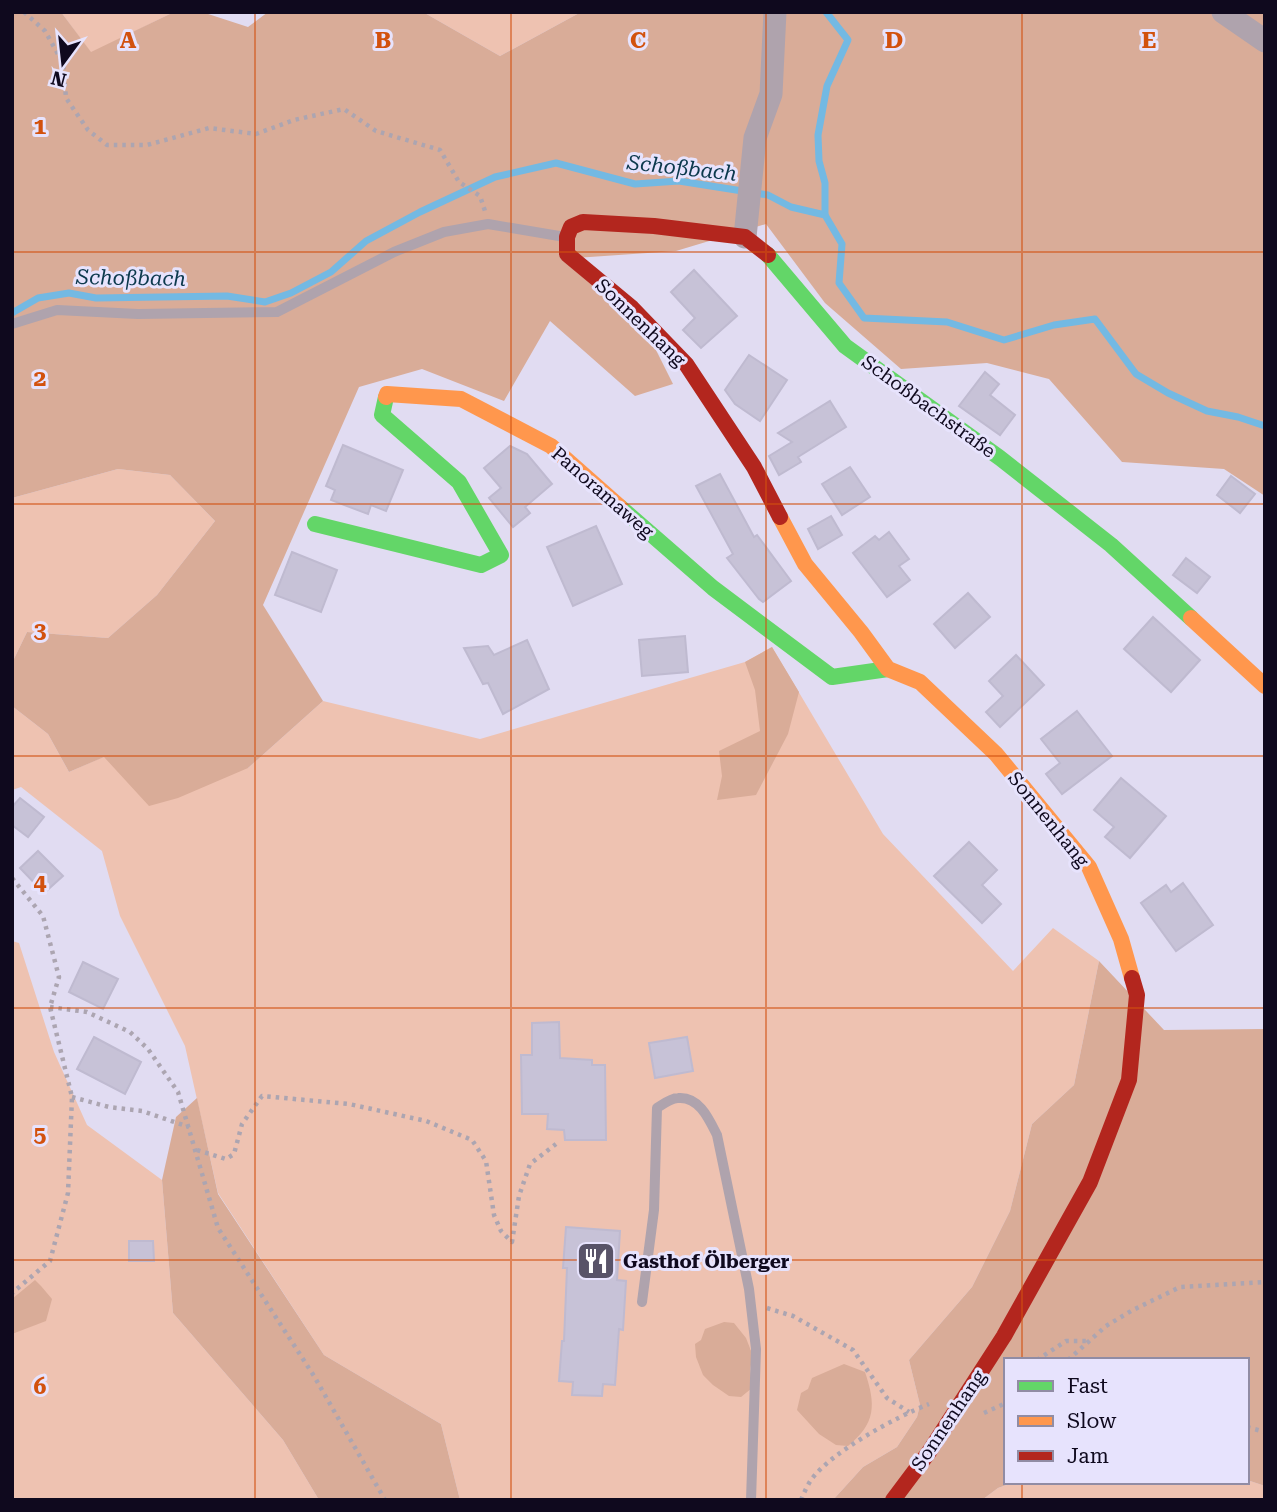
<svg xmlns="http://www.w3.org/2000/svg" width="1277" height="1512" viewBox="0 0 1277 1512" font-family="'Roboto Serif',serif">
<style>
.green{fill:#eec2b1}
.forest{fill:#d9ac98}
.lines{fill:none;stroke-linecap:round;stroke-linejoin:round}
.stream{stroke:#73b9e3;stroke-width:7}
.building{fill:#c7c2d7;stroke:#bfbad0;stroke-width:2}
.path{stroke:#aca5b1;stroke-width:4.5;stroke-dasharray:3.5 5;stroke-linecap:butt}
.lane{stroke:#afa3ad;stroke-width:10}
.street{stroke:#afa3ad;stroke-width:23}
.fast{stroke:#63d668;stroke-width:16}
.slow{stroke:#ff974d;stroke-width:16}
.jam{stroke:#b3261e;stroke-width:16}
.grid{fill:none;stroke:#d2510e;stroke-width:2;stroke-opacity:0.55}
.labels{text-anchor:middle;stroke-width:6;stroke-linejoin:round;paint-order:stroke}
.street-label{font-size:19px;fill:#0f091e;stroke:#e7e3fd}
.poi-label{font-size:19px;font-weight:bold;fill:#0f091e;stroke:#e7e3fd;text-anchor:start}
.water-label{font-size:21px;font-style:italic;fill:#0c394d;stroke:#e7e3fd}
.grid-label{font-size:23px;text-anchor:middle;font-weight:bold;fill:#d2510e;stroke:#e7e3fd;stroke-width:6;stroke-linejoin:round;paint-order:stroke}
</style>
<rect width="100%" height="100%" fill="#e1dcf2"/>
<g class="green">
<path d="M61,12H174L91,53Z"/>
<path d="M423,12H581L500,56Z"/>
<path d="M118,469L170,475L215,521L157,595L108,638L27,632L12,663V498Z"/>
<path d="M772,647L883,834L1013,971L1053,928L1099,961L1074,1085L1032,1124L1010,1211L972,1287L909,1360L920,1405L917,1417L897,1447L863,1467L833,1500H460L441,1424L324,1355L218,1193L185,1046L120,916L102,851L21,787L12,790V706L48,734L69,772L103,757L248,768L323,701L480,739L745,662Z"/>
<path d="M12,941L19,943L54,1052L87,1125L162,1180L173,1313L283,1440L319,1500H12Z"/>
<path d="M1247,1480L1265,1486V1500H982L998,1488L1016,1482H1247Z"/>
</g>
<g class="forest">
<path d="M12,12H61L91,52L174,12H202L248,27L268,12H423L500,56L581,12H1265V496L1224,469L1122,462L1049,379L987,363L901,369L825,303L766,224L676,251L561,259L645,328L673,384L635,396L550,321L504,401L422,369L359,387L263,605L323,701L248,768L178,798L149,806L104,757L69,772L48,734L12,706V663L27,632L108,638L157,595L215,521L170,475L118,469L12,498Z"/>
<path d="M772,647L799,692L788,734L756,795L717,800L722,776L719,751L760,731L755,690L745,662Z"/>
<path d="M1099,961L1164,1030L1265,1029V1486L1247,1480V1360H1006V1482H1015L998,1488L982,1500H833L863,1467L897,1447L917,1417L920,1405L909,1360L972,1287L1010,1211L1032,1124L1074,1085Z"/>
<path d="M197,1098L218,1194L324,1355L441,1424L460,1500H319L283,1440L173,1313L162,1180L176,1117Z"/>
<path d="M35,1280L41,1286L52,1299L46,1321L12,1334V1299Z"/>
<path d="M724,1322L734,1323L746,1338L753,1356L750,1369L752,1388L741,1397L729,1396L713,1385L703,1375L696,1357L695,1344L701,1340L705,1329Z"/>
<path d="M844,1364L865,1372C876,1405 876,1423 848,1446L836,1445L819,1434L797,1410L801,1393L808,1389L812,1378Z"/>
</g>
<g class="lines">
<g class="stream">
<path d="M825,215V183L819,161L818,135L827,86L848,40L826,12"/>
<path d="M12,313L38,298L69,293L96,298L227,296L265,302L291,293L331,272L366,241L420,212L495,177L556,163L635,184L679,181L768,195L791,207L825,215L842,244L839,283L864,318L947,322L1004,340L1054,325L1095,319L1136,374L1168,393L1207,411L1238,417L1265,426"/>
</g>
</g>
<g class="building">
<path d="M694,270L737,316L701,348L683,330L695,318L671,292Z"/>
<path d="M749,355L787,380L760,421L735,404L725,390Z"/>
<path d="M985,372L999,384L990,395L1015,415L1000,435L959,406Z"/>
<path d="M830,401L846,427L798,457L801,462L779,475L769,456L792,442L778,433Z"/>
<path d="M343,445L403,470L386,511L371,505L368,514L331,500L335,490L326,486Z"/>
<path d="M510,446L527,454L552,484L525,507L530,513L513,527L489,498L501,488L484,468Z"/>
<path d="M850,467L870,497L842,515L822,484Z"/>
<path d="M720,474L754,537L757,535L791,581L763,602L759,599L727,558L733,554L696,486Z"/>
<path d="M1231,476L1255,494L1240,513L1217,495Z"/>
<path d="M831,516L842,535L818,549L808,529Z"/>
<path d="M596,526L622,584L573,606L547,547Z"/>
<path d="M889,532L909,559L899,566L910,580L887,597L853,553L875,536L879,540Z"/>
<path d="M292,552L337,570L321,612L275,595Z"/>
<path d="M1186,558L1210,577L1197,593L1173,575Z"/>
<path d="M968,593L990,617L955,648L934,624Z"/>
<path d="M1153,617L1200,660L1171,692L1124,649Z"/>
<path d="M685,636L688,672L642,676L639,640Z"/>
<path d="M527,640L549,689L503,714L488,683L483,684L464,648L488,646L494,655Z"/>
<path d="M1016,655L1044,685L1000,727L986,712L1003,696L989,681Z"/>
<path d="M1077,711L1112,756L1062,794L1046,774L1060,763L1041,739Z"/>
<path d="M1121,778L1166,816L1130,858L1105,837L1114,827L1094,810Z"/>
<path d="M20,798L44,817L28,837L12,825V807Z"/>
<path d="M969,842L997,870L982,885L1001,904L982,923L934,876Z"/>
<path d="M38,851L63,876L44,893L20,868Z"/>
<path d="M1183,883L1213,925L1176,951L1141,903L1166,885L1171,892Z"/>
<path d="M83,962L118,979L103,1009L69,992Z"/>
<path d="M559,1022L560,1058L592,1060V1065H605L606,1140H565L564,1130L547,1129L548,1114H522L521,1055H532V1023Z"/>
<path d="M94,1037L141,1062L125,1094L77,1069Z"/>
<path d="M687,1037L693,1071L655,1078L649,1043Z"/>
<path d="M566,1227L620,1231L617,1280L626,1281L623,1330L619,1329L615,1385L603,1384L602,1396L572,1395L573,1382L559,1381L562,1341H564L567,1268H563Z"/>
<path d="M129,1241H153L154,1261H129Z"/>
</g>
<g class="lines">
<g class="path">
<path d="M24,12L45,31L63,63L66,98L88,130L107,145H147L209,128L256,134L294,120L344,109L376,131L440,150L459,182L480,196L485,211"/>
<path d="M12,878L43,916L59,977L50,1007L72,1097L68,1193L50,1261L12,1293"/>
<path d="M50,1007L87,1012L130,1032L148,1049L178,1092L218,1228L314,1376L385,1500"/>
<path d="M72,1097L109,1107L142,1111L189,1127"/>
<path d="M197,1150L226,1159L234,1154L242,1124L262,1096L349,1104L426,1121L472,1140L486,1161L494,1215L501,1231L512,1242L519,1196L530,1164L556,1144"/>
<path d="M767,1308L793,1316L853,1350L887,1398L909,1412"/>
<path d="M1037,1360L1066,1341H1089"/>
<path d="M1068,1360L1106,1326L1131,1311L1180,1287L1265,1282"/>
<path d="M984,1413L1006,1403"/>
<path d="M1247,1427L1265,1432"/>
<path d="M801,1500C804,1493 807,1486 811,1480C831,1452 896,1417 929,1404"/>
</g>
<g class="lane">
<path d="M12,324L57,310L138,314L277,312L394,252L444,232L488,224L565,237"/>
<path d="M642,1302L654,1210L657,1108C663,1104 671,1098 678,1098C699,1096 709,1119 717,1135L749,1289L756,1349L751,1500"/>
</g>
<g class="street">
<path d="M1223,12L1265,41"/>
<path d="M745,237L755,138L771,94L775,12"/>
</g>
<g class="fast">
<path d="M768,255L845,346L1000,458L1111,545L1191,618"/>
<path d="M620,507L713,588L832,677L888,669"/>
<path d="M315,524L481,565L501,555L459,482L382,415L386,397"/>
</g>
<g class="slow">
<path d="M386,397L387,394L461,399L551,446L620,507"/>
<path d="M780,517L805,564L861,632L888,669L920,682L996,754L1089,867L1121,939L1132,978"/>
<path d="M1191,618L1265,686"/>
</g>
<g class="jam">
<path d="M768,255L745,237L654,226L583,222L571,227L567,237V254L632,308L686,364L754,467L780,517"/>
<path d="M893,1500L929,1452L1004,1336L1090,1182L1129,1080L1137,995L1132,978"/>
</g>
</g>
<path class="grid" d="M255,12V1500M511,12V1500M766,12V1500M1022,12V1360M12,252H1265M12,504H1265M12,756H1265M12,1008H1265M12,1260H1265M1022,1482V1500"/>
<defs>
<g id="restaurant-square" transform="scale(2.0125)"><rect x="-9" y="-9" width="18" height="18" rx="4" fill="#585368" stroke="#e7e3fd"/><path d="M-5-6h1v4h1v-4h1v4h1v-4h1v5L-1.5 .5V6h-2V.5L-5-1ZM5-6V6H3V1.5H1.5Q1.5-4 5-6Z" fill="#fff"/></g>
</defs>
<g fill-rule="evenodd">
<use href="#restaurant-square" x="596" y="1261"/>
</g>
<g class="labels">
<g class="street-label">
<text transform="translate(641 322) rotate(44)" y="7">Sonnenhang</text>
<text transform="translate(929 406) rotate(36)" y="7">Schoßbachstraße</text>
<text transform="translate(603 492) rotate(41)" y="7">Panoramaweg</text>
<text transform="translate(1049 819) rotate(51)" y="7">Sonnenhang</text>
<text transform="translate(948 1420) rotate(-56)" y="7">Sonnenhang</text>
</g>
<g class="poi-label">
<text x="623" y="1268">Gasthof Ölberger</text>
</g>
<g class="water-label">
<text transform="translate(682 168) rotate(6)" y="7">Schoßbach</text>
<text transform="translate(131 278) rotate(1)" y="7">Schoßbach</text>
</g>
</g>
<g class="grid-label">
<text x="128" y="48">A</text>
<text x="383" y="48">B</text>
<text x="638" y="48">C</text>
<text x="894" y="48">D</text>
<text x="1149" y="48">E</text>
<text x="40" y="134">1</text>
<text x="40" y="386">2</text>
<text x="40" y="638">3</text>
<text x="40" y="890">4</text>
<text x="40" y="1142">5</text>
<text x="40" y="1394">6</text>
</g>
<rect width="1277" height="1512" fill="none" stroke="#0f091e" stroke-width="28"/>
<rect x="1004" y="1358" width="245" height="126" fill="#e7e3fd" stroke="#918ca4" stroke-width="2"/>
<rect x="1018" y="1381" width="35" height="10" fill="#63d668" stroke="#918ca4" stroke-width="2"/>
<text x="1067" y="1393" font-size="21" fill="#0f091e">Fast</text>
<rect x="1018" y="1416" width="35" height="10" fill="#ff974d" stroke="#918ca4" stroke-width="2"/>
<text x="1067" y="1428" font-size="21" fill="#0f091e">Slow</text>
<rect x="1018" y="1451" width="35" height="10" fill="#b3261e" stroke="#918ca4" stroke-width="2"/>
<text x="1067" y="1463" font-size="21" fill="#0f091e">Jam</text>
<g transform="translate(63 63) rotate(195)" stroke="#e7e3fd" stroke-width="5" paint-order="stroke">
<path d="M0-5L12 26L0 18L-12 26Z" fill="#0f091e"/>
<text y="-10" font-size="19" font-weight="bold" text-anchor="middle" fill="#0f091e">N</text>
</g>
</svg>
